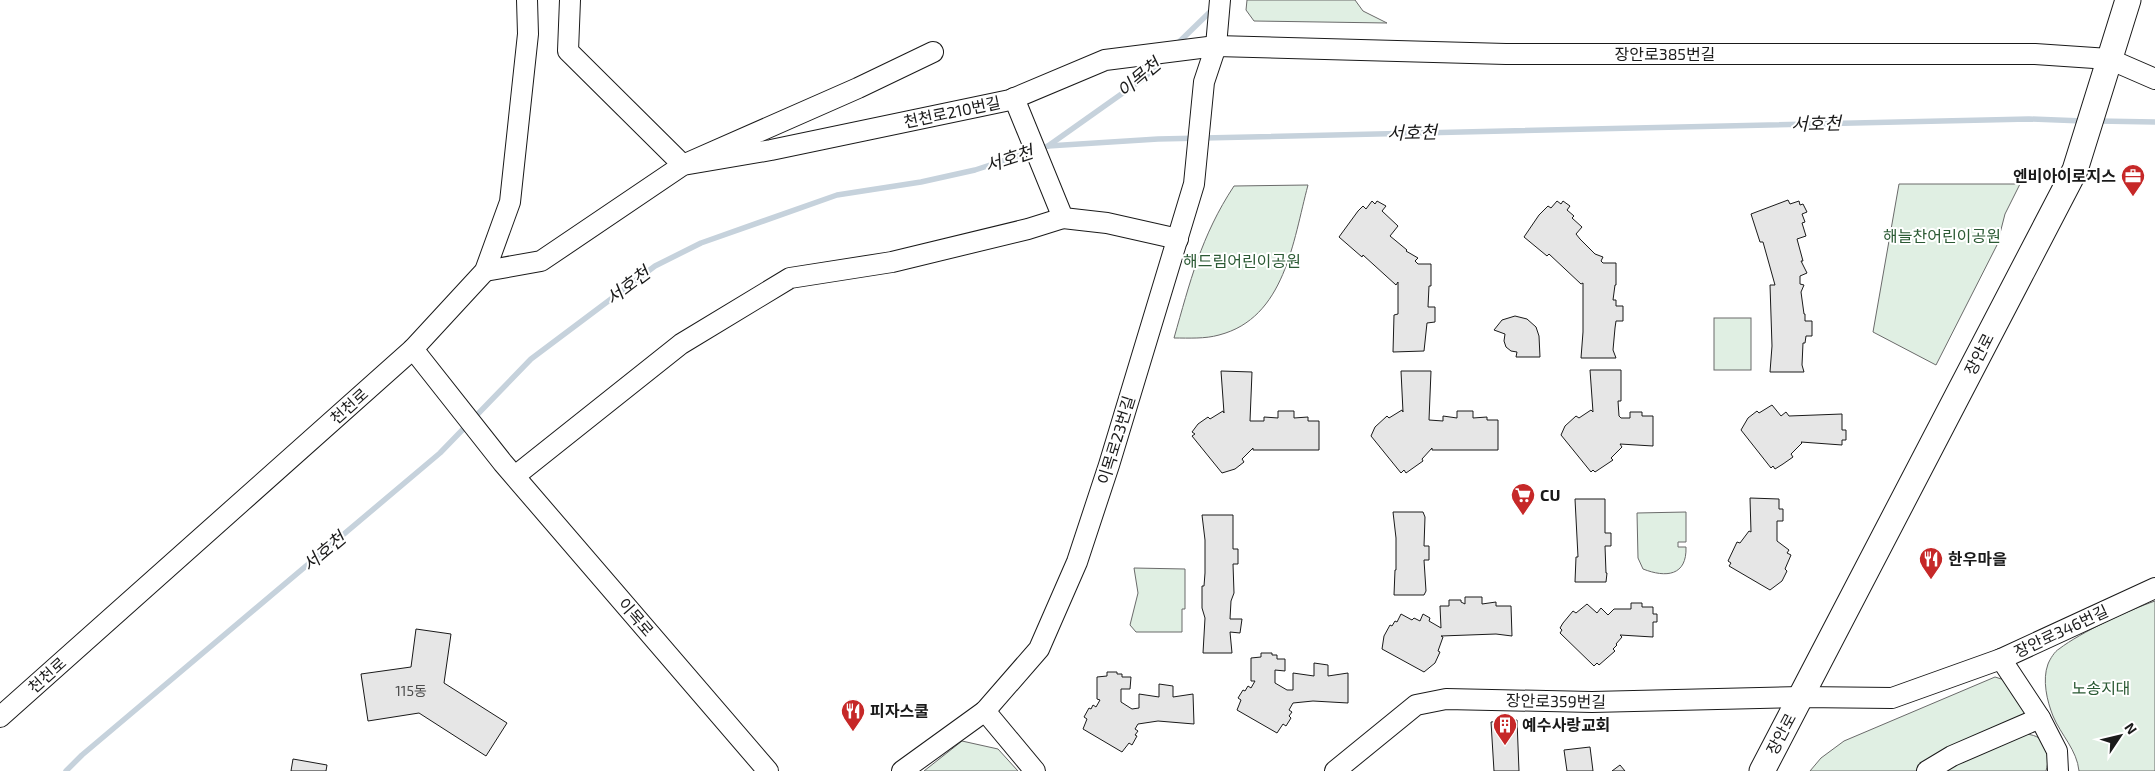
<svg xmlns="http://www.w3.org/2000/svg" width="2155" height="771" viewBox="0 0 2155 771" font-family="'Exo 2','Noto Sans KR',sans-serif">
<style>
.green{fill:#e0efe3;stroke:#6a6a6a}
.lines{fill:none;stroke-linecap:round;stroke-linejoin:round}
.stream{stroke:#c6d2dc;stroke-width:5.5}
.building{fill:#e6e6e6;stroke:#1a1a1a}
.minor-casing{stroke:#1a1a1a;stroke-width:22}
.major-casing{stroke:#1a1a1a;stroke-width:27}
.minor{stroke:#fff;stroke-width:20}
.major{stroke:#fff;stroke-width:25}
.labels{text-anchor:middle;stroke-width:4;stroke-linejoin:round;paint-order:stroke}
.number-label{font-size:14px;fill:#4d4d4d}
.street-label{font-size:16px;fill:#1a1a1a;stroke:#fff}
.poi-label{font-size:16px;font-weight:bold;fill:#1a1a1a;stroke:#fff;text-anchor:start}
.park-label{font-size:16px;fill:#2b5a34;stroke:#fff}
.water-label{font-size:18px;font-style:italic;fill:#1a1a1a;stroke:#fff}
</style>
<rect width="100%" height="100%" fill="#fff"/>
<g class="green">
<path d="M1247,0H1355L1363,11L1387,23L1254,21L1246,10Z"/>
<path d="M1899,184H2020L2005,214L1997,245L1936,365L1873,332Z"/>
<path d="M1308,185C1293,241 1285,318 1219,335C1205,339 1189,338 1174,338C1190,282 1201,236 1234,186Z"/>
<rect x="1714" y="318" width="37" height="52"/>
<path d="M1686,512V542H1678V547H1686C1687,576 1666,578 1643,569L1638,558L1637,513Z"/>
<path d="M1134,568L1185,569V609H1182V632H1136L1130,625L1138,593Z"/>
<path d="M2155,601V771H2079C2077,750 2061,735 2053,716C2047,701 2042,680 2048,664C2050,659 2055,651 2059,649C2081,632 2129,610 2155,601Z"/>
<path d="M1995,677L2008,681L2029,716L1917,771H1810L1821,758L1844,741Z"/>
<path d="M2026,734C2048,736 2051,753 2046,771H1942Z"/>
<path d="M962,741L998,749L1018,771H924Z"/>
</g>
<g class="lines">
<g class="stream">
<path d="M1177,44L1213,9"/>
<path d="M2097,121L2155,122"/>
<path d="M1048,146L1144,78L1164,58"/>
<path d="M66,771L82,755L440,453L531,359L655,266L701,243L837,195L921,182L975,170L1048,146L1158,139L2029,119L2083,121"/>
</g>
</g>
<g class="building">
<path d="M1788,200L1790,204L1799,201L1800,205L1803,204L1807,212L1802,214L1805,222L1802,223L1806,236L1797,239L1803,261H1801L1807,273L1800,276V284L1804,285L1801,292L1804,314H1805V321H1812V336H1806L1805,343H1803L1802,365L1804,372H1770L1772,346L1770,285H1775L1763,242H1760L1751,214Z"/>
<path d="M1372,201L1375,204L1377,201L1386,206L1382,211L1398,226L1390,236L1407,250L1406,251L1418,258L1415,261L1418,264H1431V286H1429L1428,307H1435V322L1427,323L1424,351L1393,352L1394,315L1398,314V282L1396,285L1363,255L1362,257L1339,237L1358,211L1363,206L1366,209Z"/>
<path d="M1557,201L1561,204L1563,201L1570,206L1567,210L1574,216L1572,218L1582,227L1576,234L1580,239L1595,254L1603,257L1601,261L1603,263H1616V285H1615L1613,300H1616V306H1623V321H1616L1615,328L1613,350L1616,358H1581L1583,332V283L1581,284L1549,254L1547,256L1524,237L1539,215L1548,206L1551,208Z"/>
<path d="M1515,316L1527,319L1536,327L1539,336L1540,357H1516L1517,352L1511,351L1506,347L1504,341L1505,334L1494,330L1502,320Z"/>
<path d="M1590,370H1621V401H1618L1619,416L1621,418H1630V412H1642V416H1653V446L1620,444L1622,447L1611,458L1613,460L1595,472L1593,470L1591,472L1561,435L1565,426L1576,416L1579,418L1591,410L1593,412Z"/>
<path d="M1221,371L1252,372L1250,421H1264V417L1278,418V411H1294V418L1308,417V421H1319V450H1253V448L1242,459L1244,462L1235,469L1222,473L1192,436L1195,434L1192,432L1198,424L1208,417L1210,419L1223,411L1224,413Z"/>
<path d="M1401,371H1431L1429,420L1443,421V416L1457,418V411H1473V418L1487,417V420H1498V450H1432V448L1422,459L1423,461L1406,473L1404,470L1401,473L1371,436L1375,427L1387,416L1389,418L1402,410L1403,412Z"/>
<path d="M1772,405L1781,416L1786,412L1789,416L1842,414V430H1846V440H1842V445L1801,442L1802,443L1791,454L1793,457L1783,464L1775,469L1773,466L1771,468L1741,430L1748,418L1757,411L1759,413Z"/>
<path d="M1750,498L1779,499V509H1783V521H1777V541L1789,550L1787,553L1791,555L1785,569L1787,571L1782,581L1770,590L1729,566L1731,563L1728,561L1737,542L1740,543L1749,531L1751,532Z"/>
<path d="M1575,499H1605V533H1611V546H1605L1606,573H1607L1606,582H1575L1576,557H1578Z"/>
<path d="M1393,512H1423L1425,517L1424,546H1429V560H1424L1426,591L1424,595H1394L1395,570H1396V538Z"/>
<path d="M1202,515H1233V549H1238V564H1233L1234,593L1231,601L1230,619H1242L1240,633L1230,632L1232,653H1203L1205,618L1202,608V586H1204L1205,573V540Z"/>
<path d="M1465,597H1482V604L1496,602V606H1511L1512,636L1496,634L1441,636L1443,637L1438,651L1440,652L1435,663L1424,672L1382,649L1384,636L1390,625L1392,626L1395,621L1397,622L1401,614L1412,620L1414,618L1420,621L1423,614L1430,618L1429,621L1441,628L1440,606H1449V600H1461V602L1465,604Z"/>
<path d="M1631,603H1642V607H1653V614H1657V622H1653V637L1620,635L1622,637L1616,644L1617,645L1613,649L1615,651L1599,665L1597,663L1594,666L1560,633L1562,630L1560,628L1563,623L1573,611L1576,613L1587,604L1597,613L1601,608L1608,615L1614,609H1631Z"/>
<path d="M416,629L451,634L444,683L507,723L486,756L419,713L368,721L361,674L411,667Z"/>
<path d="M1261,653H1272V655H1277V659H1285V671L1275,670V683L1287,690H1293V673L1314,676V663L1328,665V676L1348,673V703L1313,701L1293,703L1289,710L1292,712L1289,716L1291,718L1286,726L1283,724L1277,733L1237,710L1241,700L1238,698L1243,690L1245,691L1248,686L1251,688L1255,681H1251V658L1261,657Z"/>
<path d="M1107,672H1117V674H1122V677H1131L1130,689H1121V702L1132,709L1139,708V694L1159,697V684L1173,686V697L1193,694L1194,724L1158,721L1138,724L1135,729L1138,731L1135,735L1137,736L1132,745L1129,743L1122,752L1083,729L1087,719L1084,717L1089,708L1091,709L1093,705L1096,707L1100,700L1097,699V677L1107,676Z"/>
<path d="M1517,720L1519,771H1494L1491,722Z"/>
<path d="M1590,747L1593,771H1567L1564,750Z"/>
<path d="M293,759L327,765L326,771H291Z"/>
<path d="M1620,765L1625,771H1612Z"/>
</g>
<g class="lines">
<g class="minor-casing">
<g id="minor">
<path d="M570,0L568,51L683,165L858,88L933,52"/>
<path d="M1014,98L1063,218L1107,223L1178,239"/>
<path d="M485,271L541,261L683,165L771,150L1010,100L1105,60L1216,46L1506,54H2035L2109,59L2155,79"/>
<path d="M413,349L503,463L768,771"/>
<path d="M515,476L681,344L790,278L892,262L1028,229L1063,218"/>
<path d="M2001,659L2040,718L2057,751L2058,771"/>
<path d="M985,711L1035,771"/>
<path d="M0,717L413,349L485,271L510,202L528,34L527,0"/>
<path d="M902,771L985,711L1039,649L1077,562L1109,465L1194,184L1204,82L1216,46L1220,0"/>
<path d="M1335,771L1416,705L1446,699L1592,702L1801,697L1892,698L2001,659L2155,588"/>
<path d="M1927,771L1952,756L2040,718"/>
</g>
</g>
<g class="major-casing">
<path id="major" d="M1762,771L2075,170L2128,0"/>
</g>
<use href="#minor" class="minor"/>
<use href="#major" class="major"/>
</g>
<defs>
<g id="office-pin" transform="scale(1.25)"><path d="M0 17L-7.5 6A9.5 9.5 0 1 1 7.5 6Z" fill="#c62828" stroke="#fff"/><path d="M-6-3h4V-5.5h4V-3h4V5H-6ZM-1-4.5V-3h2v-1.5ZM-6 0V1H6V0Z" fill="#fff"/></g>
<g id="supermarket-pin" transform="scale(1.25)"><path d="M0 17L-7.5 6A9.5 9.5 0 1 1 7.5 6Z" fill="#c62828" stroke="#fff"/><path d="M-6-5.5h2.5l.6 2H6L4.5 2H-2.5L-4.4-4H-6ZM-1.5 3.2a1.3 1.3 0 1 0 .1 0ZM3 3.2a1.3 1.3 0 1 0 .1 0Z" fill="#fff"/></g>
<g id="restaurant-pin" transform="scale(1.25)"><path d="M0 17L-7.5 6A9.5 9.5 0 1 1 7.5 6Z" fill="#c62828" stroke="#fff"/><path d="M-5-6h1v4h1v-4h1v4h1v-4h1v5L-1.5 .5V6h-2V.5L-5-1ZM5-6V6H3V1.5H1.5Q1.5-4 5-6Z" fill="#fff"/></g>
<g id="building-pin" transform="scale(1.25)"><path d="M0 17L-7.5 6A9.5 9.5 0 1 1 7.5 6Z" fill="#c62828" stroke="#fff"/><path d="M-4-6H4V6H1V3H-1V6H-4ZM-2.5-4.3h1.7v1.8h-1.7ZM.8-4.3h1.7v1.8H.8ZM-2.5-1h1.7V.8h-1.7ZM.8-1h1.7V.8H.8Z" fill="#fff"/></g>
</defs>
<g fill-rule="evenodd">
<use href="#office-pin" x="2133" y="176"/>
<use href="#supermarket-pin" x="1523" y="495"/>
<use href="#restaurant-pin" x="1931" y="559"/>
<use href="#restaurant-pin" x="853" y="711"/>
<use href="#building-pin" x="1505" y="725"/>
</g>
<g class="labels">
<g class="number-label">
<text x="411" y="696">115동</text>
</g>
<g class="street-label">
<text x="1665" y="60">장안로385번길</text>
<text transform="translate(952 112) rotate(-12)" y="6">천천로210번길</text>
<text transform="translate(1979 354) rotate(-63)" y="6">장안로</text>
<text transform="translate(349 406) rotate(-42)" y="6">천천로</text>
<text transform="translate(1116 440) rotate(-73)" y="6">이목로23번길</text>
<text transform="translate(636 617) rotate(49)" y="6">이목로</text>
<text transform="translate(2061 631) rotate(-25)" y="6">장안로346번길</text>
<text transform="translate(47 675) rotate(-42)" y="6">천천로</text>
<text transform="translate(1556 701) rotate(1)" y="6">장안로359번길</text>
<text transform="translate(1781 734) rotate(-62)" y="6">장안로</text>
</g>
<g class="poi-label">
<text x="2116" y="182" text-anchor="end">엔비아이로지스</text>
<text x="1540" y="501">CU</text>
<text x="1948" y="565">한우마을</text>
<text x="870" y="717">피자스쿨</text>
<text x="1522" y="731">예수사랑교회</text>
</g>
<g class="park-label">
<text x="1942" y="242">해늘찬어린이공원</text>
<text x="1242" y="267">해드림어린이공원</text>
<text x="2101" y="694">노송지대</text>
</g>
<g class="water-label">
<text transform="translate(1139 78) rotate(-40)" y="6">이목천</text>
<text transform="translate(1816 124) rotate(-1)" y="6">서호천</text>
<text transform="translate(1412 133) rotate(-1)" y="6">서호천</text>
<text transform="translate(1009 159) rotate(-18)" y="6">서호천</text>
<text transform="translate(628 286) rotate(-37)" y="6">서호천</text>
<text transform="translate(324 552) rotate(-40)" y="6">서호천</text>
</g>
</g>
<g transform="translate(2120 736) rotate(55)" stroke="#ffffff" stroke-width="4" paint-order="stroke">
<path d="M0-4L9 19L0 12L-9 19Z" fill="#1a1a1a"/>
<text y="-8" font-size="14" font-weight="bold" text-anchor="middle" fill="#1a1a1a">N</text>
</g>
</svg>
